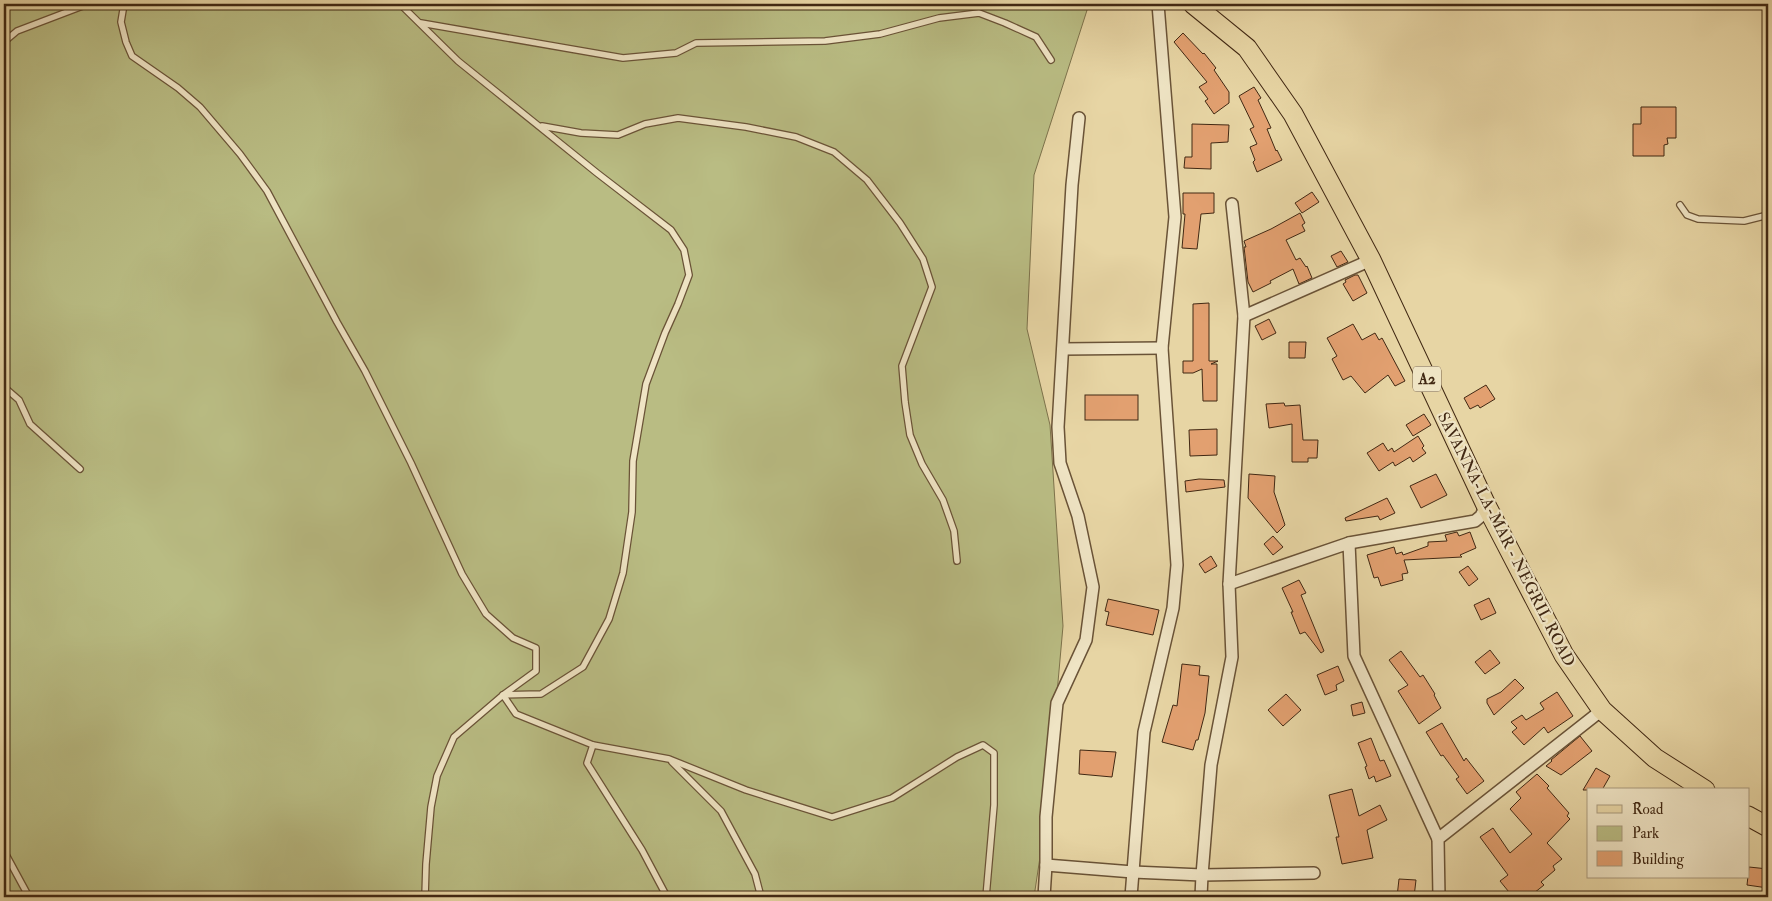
<svg xmlns="http://www.w3.org/2000/svg" width="1772" height="901" viewBox="0 0 1772 901" font-family="'IM FELL Double Pica',serif">
<style>
.green{fill:#b9bc83;stroke:#7d724b}
.building{fill:#e2a070;stroke:#412813}
.lines{fill:none;stroke-linecap:round;stroke-linejoin:round}
.service-casing{stroke:#6a5337;stroke-width:8}
.minor-casing{stroke:#6a5337;stroke-width:14}
.primary-casing{stroke:#412813;stroke-width:21}
.service{stroke:#efe4c4;stroke-width:5.5}
.minor{stroke:#efe4c4;stroke-width:11}
.primary{stroke:#e7d5a4;stroke-width:19}
.labels{text-anchor:middle;stroke-width:4.5;stroke-linejoin:round;paint-order:stroke}
.shield{fill:#efe4c4;stroke:#756048;stroke-width:1}
.shield-label{font-size:15px;font-weight:bold;fill:#412813}
.street-label{font-size:16px;fill:#412813;stroke:#efe4c4}
</style>
<rect width="100%" height="100%" fill="#e7d5a4"/>
<filter id="stains"><feTurbulence type="fractalNoise" baseFrequency=".004" numOctaves="4"/><feColorMatrix values="0 0 0 0 .2 0 0 0 0 .09 0 0 0 0 .02 0 0 0 .5 -.17"/></filter>
<radialGradient id="worn" r=".72"><stop offset=".6" stop-color="#630" stop-opacity="0"/><stop offset="1" stop-color="#630" stop-opacity=".3"/></radialGradient>
<path class="green" d="M4,4H1089L1034,175L1027,329L1050,425L1063,626L1046,817L1034,897H4Z"/>
<g class="building">
<path d="M1183,33L1203,54L1204,53L1216,68L1214,70L1229,92V103L1214,114L1205,101L1208,99L1199,87L1207,82L1174,42Z"/>
<path d="M1254,87L1261,98L1258,100L1271,128L1267,129L1276,151L1277,150L1282,160L1257,172L1253,162L1255,160L1250,147L1257,144L1250,129L1254,127L1239,96Z"/>
<path d="M1641,107H1676V138H1667L1668,144L1664,145V156H1633V124H1641Z"/>
<path d="M1192,124L1229,125L1228,142L1211,143V169L1184,168L1185,157H1192Z"/>
<path d="M1312,192L1319,202L1302,213L1295,203Z"/>
<path d="M1183,193H1214V213L1201,214L1197,249L1182,248L1185,214H1183Z"/>
<path d="M1300,213L1305,223L1302,225L1305,231L1286,240L1296,260L1300,258L1306,267L1307,266L1312,278L1299,284L1293,269L1270,281L1271,283L1253,292L1248,282L1244,247H1246L1244,241L1271,229Z"/>
<path d="M1341,251L1348,262L1337,267L1331,256Z"/>
<path d="M1355,275H1358L1367,293L1353,301L1343,284L1346,282L1345,280Z"/>
<path d="M1209,303V361H1218L1211,364H1217V401H1203L1202,369L1193,373H1183V361H1193V304Z"/>
<path d="M1269,319L1276,333L1262,340L1255,326Z"/>
<path d="M1353,324L1362,340L1375,333L1379,340L1382,338L1405,381L1395,386L1388,375L1365,393L1351,376L1343,380L1332,359L1337,356L1327,338Z"/>
<path d="M1289,342H1306L1305,358H1289Z"/>
<path d="M1486,385L1495,399L1480,408L1478,405L1470,409L1464,398Z"/>
<rect x="1085" y="395" width="53" height="25"/>
<path d="M1284,403L1285,406L1300,405L1303,440H1318L1317,458H1308V462H1292V424L1269,428L1266,404Z"/>
<path d="M1424,414L1431,425L1413,436L1406,425Z"/>
<path d="M1217,429V455L1190,456L1189,430Z"/>
<path d="M1418,436L1424,446L1422,448L1426,453L1413,462L1410,457L1395,466L1393,462L1379,471L1367,453L1383,443L1388,451L1392,448L1394,452Z"/>
<path d="M1249,474L1275,476L1274,492L1285,525L1277,533L1248,498Z"/>
<path d="M1436,474L1447,495L1421,508L1410,486Z"/>
<path d="M1199,479L1224,480L1225,487L1186,492L1185,481Z"/>
<path d="M1387,498L1395,513L1380,520L1378,516L1346,521L1345,518Z"/>
<path d="M1457,532L1459,536L1470,532L1476,548L1460,555L1462,557L1404,560L1408,573L1402,574L1403,580L1381,586L1378,577L1374,578L1367,555L1394,547L1396,554L1402,552L1403,555L1428,546V542L1447,541L1445,535Z"/>
<path d="M1273,536L1283,547L1273,555L1264,544Z"/>
<path d="M1211,556L1217,566L1205,573L1199,564Z"/>
<path d="M1468,566L1478,579L1469,586L1459,572Z"/>
<path d="M1299,580L1306,593L1301,595L1324,651L1321,653L1305,632L1300,634L1291,612H1293L1282,588Z"/>
<path d="M1489,598L1496,613L1481,620L1474,605Z"/>
<path d="M1108,599L1159,610L1153,635L1106,625L1109,612L1105,611Z"/>
<path d="M1490,650L1500,663L1485,674L1475,662Z"/>
<path d="M1401,651L1420,677L1423,675L1435,694L1434,695L1441,708L1419,724L1398,691L1408,685L1389,660Z"/>
<path d="M1182,664L1200,666L1199,675L1209,676L1205,713L1198,740H1196L1193,750L1162,742L1173,705L1177,706Z"/>
<path d="M1338,666L1344,681L1336,685L1337,690L1325,695L1317,675Z"/>
<path d="M1515,679L1524,688L1494,715L1487,703V699L1501,692Z"/>
<path d="M1557,692L1573,716L1548,733L1544,727L1524,745L1512,732L1517,728L1511,722L1522,715L1526,720L1544,709L1540,703Z"/>
<path d="M1286,694L1301,710L1283,726L1268,710Z"/>
<path d="M1362,702L1365,713L1353,716L1351,705Z"/>
<path d="M1442,723L1464,761L1466,758L1484,781L1467,794L1456,779L1459,777L1443,755L1441,756L1426,732Z"/>
<path d="M1580,736L1592,751L1561,775L1546,766L1552,761L1551,760Z"/>
<path d="M1371,738L1380,761L1384,760L1391,776L1376,782L1374,776L1369,779L1365,767L1367,766L1358,743Z"/>
<path d="M1080,750L1116,752L1112,777L1079,774Z"/>
<path d="M1596,768L1610,776L1602,790H1583Z"/>
<path d="M1537,774L1549,786L1547,788L1569,813L1567,816L1570,819L1547,843L1562,859L1553,866L1555,870L1541,882L1544,885L1529,897H1513L1500,881L1508,875L1480,837L1493,828L1510,853L1532,834L1510,809L1521,798L1516,792Z"/>
<path d="M1352,789L1359,816L1380,805L1387,820L1367,830L1373,858L1342,864L1336,837H1339L1329,795Z"/>
<path d="M1749,867L1768,869V888L1747,885Z"/>
<path d="M1399,879L1416,880L1414,897H1397Z"/>
</g>
<g class="lines">
<g class="service-casing">
<g id="service">
<path d="M124,4L121,22L126,42L132,56L178,88L200,107L240,154L267,191L337,322L365,371L411,463L462,574L486,614L513,638L536,648V671L503,695"/>
<path d="M400,4L458,61L597,173L671,230L684,250L689,275L678,304L665,333L646,384L633,461L632,512L623,573L609,619L583,667L541,694L503,695"/>
<path d="M421,23L623,58L676,53L696,43L825,41L880,34L939,18L979,13L1005,23L1036,37L1051,60"/>
<path d="M4,42L17,31L88,4"/>
<path d="M542,126L581,133L618,135L645,124L678,118L746,127L796,137L834,152L867,180L900,223L923,259L932,287L902,366L905,402L910,435L922,464L943,500L954,531L957,561"/>
<path d="M1680,205L1687,215L1698,219L1744,221L1768,215"/>
<path d="M4,387L19,400L30,424L80,469"/>
<path d="M593,745L587,763L642,850L667,897"/>
<path d="M672,762L721,811L755,874L761,897"/>
<path d="M4,851L29,897"/>
<path d="M425,897L426,864L431,807L437,776L454,737L503,695L516,714L593,745L669,759L746,790L832,817L892,798L957,757L983,745L994,753V805L986,897"/>
</g>
</g>
<g class="minor-casing">
<g id="minor">
<path d="M1244,316L1371,260"/>
<path d="M1063,349L1162,348"/>
<path d="M1349,543L1475,521L1481,516L1486,505"/>
<path d="M1229,584L1349,543L1354,656L1438,839"/>
<path d="M1046,865L1133,872L1202,875L1314,873"/>
<path d="M1044,897L1046,865V817L1057,703L1086,640L1093,587L1078,516L1060,463L1058,427L1072,185L1079,118"/>
<path d="M1131,897L1144,732L1173,608L1177,565L1162,348L1175,217L1158,4"/>
<path d="M1201,897L1202,875L1211,765L1232,657L1229,584L1244,316L1232,204"/>
<path d="M1439,897L1438,839L1602,710"/>
</g>
</g>
<g class="primary-casing">
<g id="primary">
<path d="M1193,4L1247,48L1293,114L1371,260L1486,505L1564,655L1602,710L1655,758L1705,790"/>
<path d="M1748,816L1768,827"/>
</g>
</g>
<use href="#service" class="service"/>
<use href="#minor" class="minor"/>
<use href="#primary" class="primary"/>
</g>
<g class="labels">
<rect class="shield" x="1413" y="366.5" width="28" height="25" rx="4"/>
<g class="shield-label">
<text x="1427" y="384">A2</text>
</g>
<g class="street-label">
<text transform="translate(1507 539) rotate(63)" y="6">SAVANNA-LA-MAR - NEGRIL ROAD</text>
</g>
</g>
<rect width="1772" height="901" fill="none" stroke="#e7d5a4" stroke-width="20"/>
<rect x="5" y="5" width="1762" height="891" fill="none" stroke="#412813" stroke-width="2.5"/>
<rect x="10" y="10" width="1752" height="881" fill="none" stroke="#412813"/>
<rect x="1587" y="788" width="162" height="90" fill="#efe4c4" stroke="#a9997d"/>
<rect x="1597" y="805" width="25" height="8" fill="#e7d5a4" stroke="#a9997d"/>
<text x="1632" y="814" font-size="15" fill="#412813">Road</text>
<rect x="1597" y="826" width="25" height="15" fill="#b9bc83" stroke="#a9997d"/>
<text x="1632" y="838" font-size="15" fill="#412813">Park</text>
<rect x="1597" y="851" width="25" height="15" fill="#e2a070" stroke="#a9997d"/>
<text x="1632" y="864" font-size="15" fill="#412813">Building</text>
<rect width="100%" height="100%" filter="url(#stains)"/>
<rect width="100%" height="100%" fill="url(#worn)"/>
</svg>
